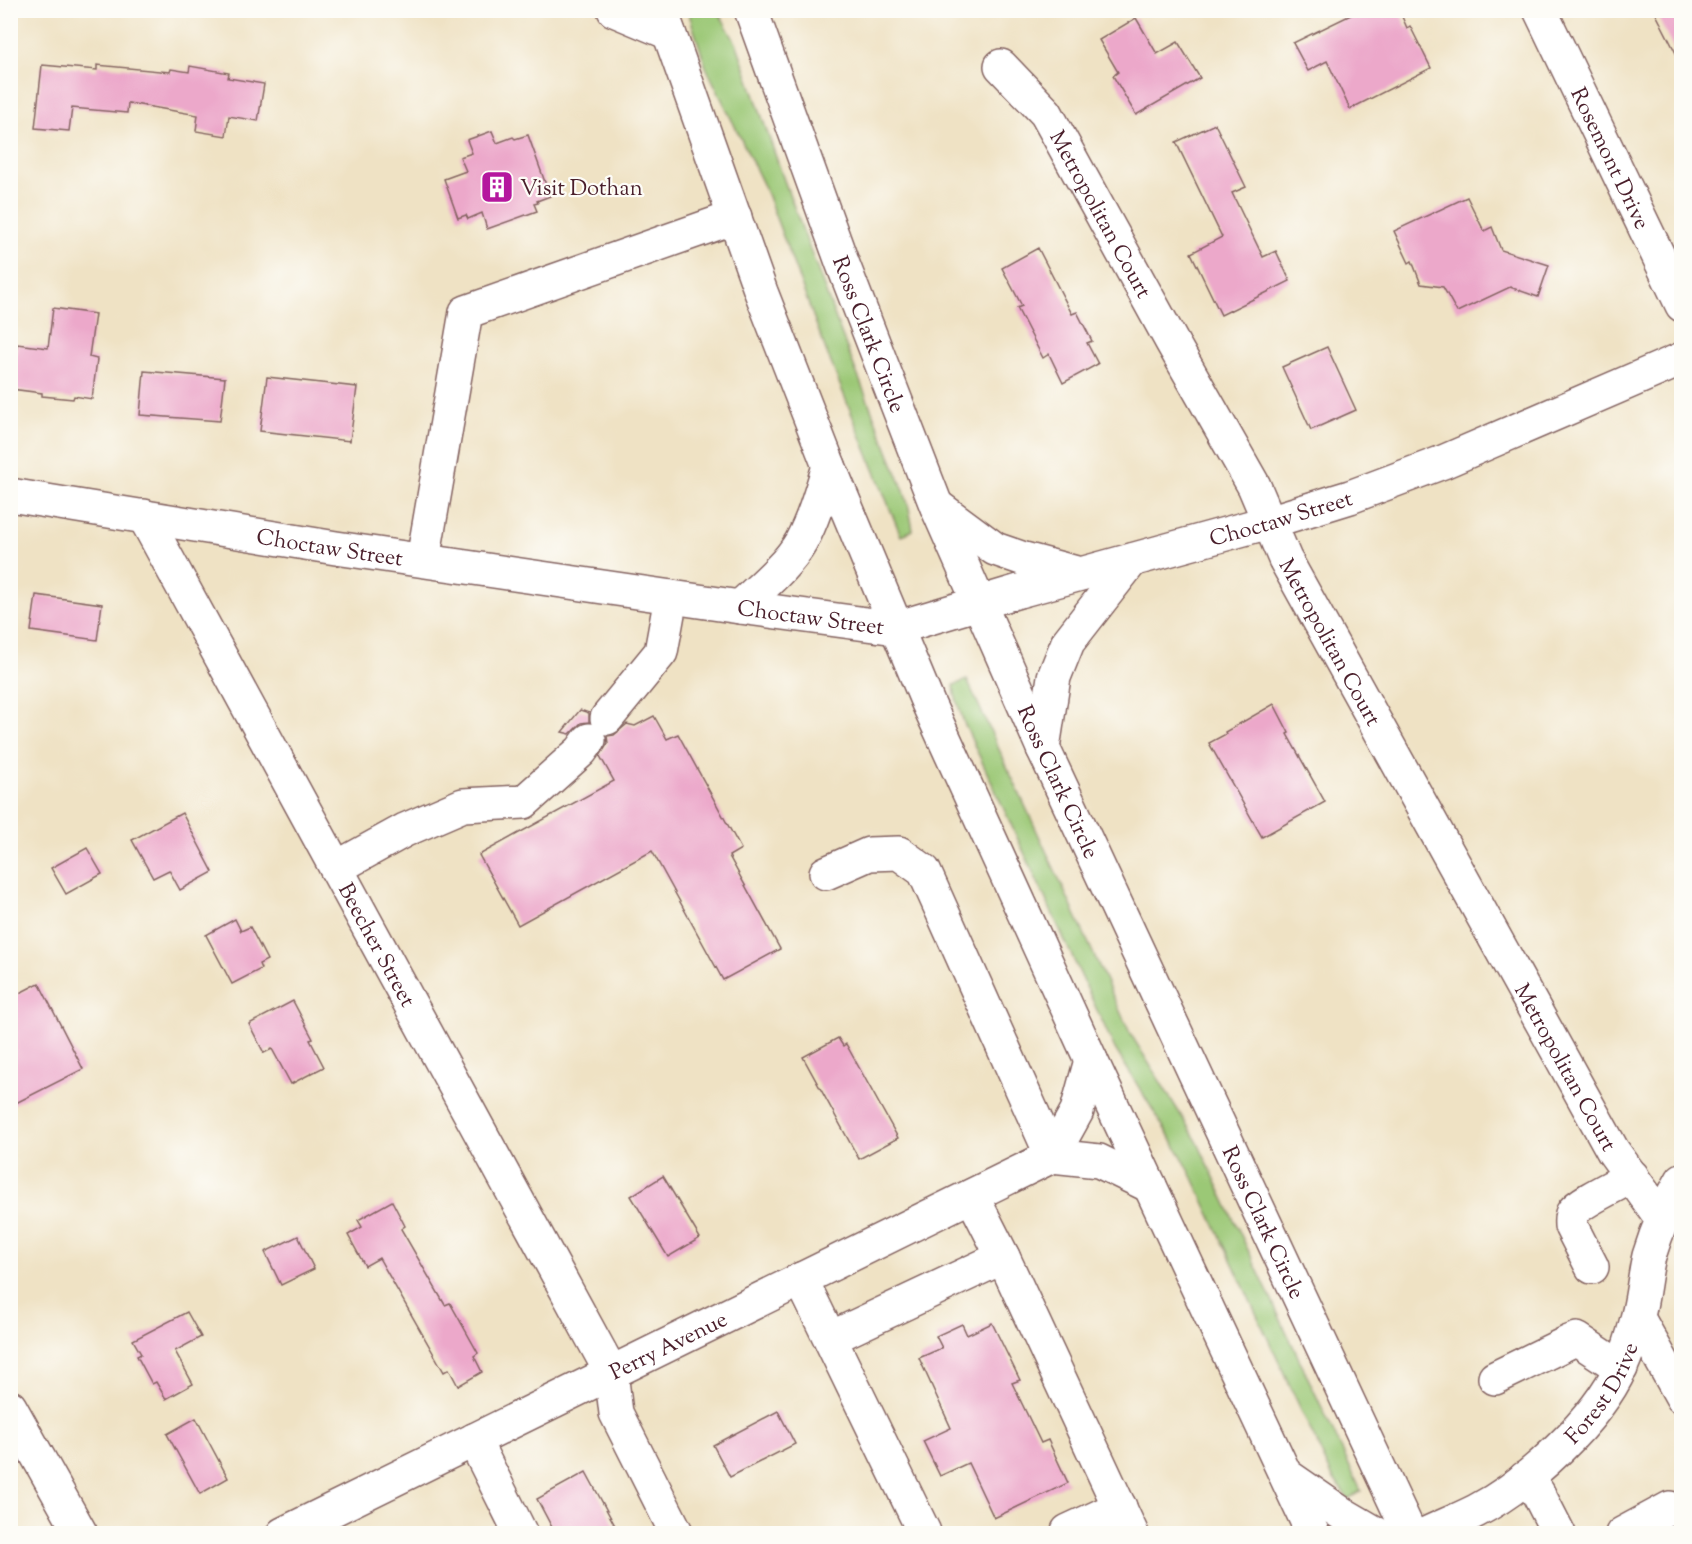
<svg xmlns="http://www.w3.org/2000/svg" width="1692" height="1544" viewBox="0 0 1692 1544" font-family="'Sorts Mill Goudy',serif">
<style>
.green{fill:#9bc876;stroke:#727450;stroke-width:1.5}
.building{fill:#eca8ca}
.lines{fill:none;stroke-linecap:round;stroke-linejoin:round}
.minor-casing{stroke:#846361;stroke-width:36}
.major-casing{stroke:#846361;stroke-width:36}
.highway-casing{stroke:#846361;stroke-width:36}
.minor{stroke:#fff;stroke-width:33}
.major{stroke:#fff;stroke-width:33}
.highway{stroke:#fff;stroke-width:33}
.labels{text-anchor:middle;stroke-width:4.5;stroke-linejoin:round;paint-order:stroke}
.street-label{font-size:22px;fill:#4a1f2b;stroke:#fdfcf7}
.poi-label{font-size:22px;fill:#4a1f2b;stroke:#fdfcf7;text-anchor:start}
</style>
<rect width="100%" height="100%" fill="#fdfcf7"/>
<filter id="ink" filterUnits="userSpaceOnUse"><feTurbulence type="fractalNoise" baseFrequency=".0167" numOctaves="2"/><feDisplacementMap in="SourceGraphic" scale="12" xChannelSelector="R" yChannelSelector="G"/><feConvolveMatrix kernelMatrix="1 2 1 2 8 2 1 2 1" color-interpolation-filters="sRGB"/></filter>
<filter id="wash" filterUnits="userSpaceOnUse"><feTurbulence type="fractalNoise" baseFrequency=".008" numOctaves="4" result="noise"/><feDisplacementMap in="SourceGraphic" scale="24" xChannelSelector="R" yChannelSelector="G"/><feGaussianBlur stdDeviation="1.35" result="paint"/><feColorMatrix in="noise" values="0 0 0 0 0 0 0 0 0 0 0 0 0 0 0 0 0 1.4 0 .05"/><feComposite in="paint" operator="in"/></filter>
<g filter="url(#wash)">
<rect width="100%" height="100%" fill="#efe2c4"/>
<g class="green">
<path d="M688,11H718L737,45L784,180L846,346L904,491L909,508L913,530L901,536L827,353L764,186L706,67Z"/>
<path d="M967,680L1130,1033L1197,1141L1361,1491L1348,1499L1332,1476L1192,1176L1181,1155L1115,1049L964,723L955,695L954,685Z"/>
</g>
<g id="blocks">
<g class="building">
<path d="M1361,10H1399L1407,28L1410,26L1431,68L1350,109L1327,61L1308,71L1293,43Z"/>
<path d="M1654,10H1682V65Z"/>
<path d="M1136,18L1157,54L1178,42L1200,78L1136,115L1113,76L1118,72L1099,40Z"/>
<path d="M42,65L97,70V65L170,72L171,69L189,72L190,66L229,73L228,78L264,84L258,121L229,116L226,136L196,131L198,115L128,103L127,113L72,108L69,131L35,128Z"/>
<path d="M1215,124L1246,187L1232,193L1263,257L1276,251L1290,281L1221,315L1191,253L1222,237L1176,142Z"/>
<path d="M492,131L497,143L513,137L515,139L528,135L550,196L537,201L538,203L534,204L537,211L487,229L482,213L468,219L466,215L458,218L444,179L466,171L460,157L472,153L467,140Z"/>
<path d="M1467,197L1484,231L1492,227L1501,250L1549,265L1538,297L1510,287L1457,312L1443,287L1421,284L1412,261L1409,263L1394,231Z"/>
<path d="M1038,248L1072,314L1077,312L1092,341L1087,343L1098,364L1063,383L1049,354L1043,358L1017,308L1022,306L1002,268Z"/>
<path d="M53,308L95,314L89,357L97,359L92,399L74,396L73,399L42,396V393L11,389L17,344L48,348Z"/>
<path d="M1327,347L1356,410L1311,430L1282,367Z"/>
<path d="M144,371L225,378L220,421L140,415Z"/>
<path d="M267,377L357,387L350,441L260,431Z"/>
<path d="M36,595L102,604L97,640L31,631Z"/>
<path d="M1274,704L1289,733L1287,734L1325,802L1262,837L1209,743L1226,734L1225,732Z"/>
<path d="M580,710L589,713V722L581,723L570,734L562,732Z"/>
<path d="M654,716L667,739L678,734L741,849L729,856L780,949L723,980L652,851L518,925L479,855L614,781L600,756L608,743L607,736L614,735L627,724L635,726Z"/>
<path d="M182,813L213,872L180,890L169,870L153,878L132,840Z"/>
<path d="M87,848L102,874L66,894L51,868Z"/>
<path d="M235,919L241,931L250,927L267,960L259,964L261,969L232,984L206,935Z"/>
<path d="M39,983L83,1069L10,1106V998Z"/>
<path d="M293,1001L313,1039L310,1040L324,1067L291,1084L272,1049L264,1053L249,1024Z"/>
<path d="M838,1038L843,1046L846,1044L898,1138L859,1159L803,1057Z"/>
<path d="M663,1176L700,1238L668,1257L631,1196Z"/>
<path d="M392,1201L405,1226L401,1229L445,1305L450,1303L478,1353L474,1356L482,1372L458,1386L449,1369L444,1372L379,1258L365,1266L348,1235L362,1227L358,1220Z"/>
<path d="M298,1236L314,1269L281,1285L265,1252Z"/>
<path d="M187,1312L201,1337L175,1351L193,1384L166,1399L156,1382L152,1384L137,1356L141,1354L133,1340Z"/>
<path d="M992,1323L1020,1380L1012,1383L1041,1443L1048,1440L1068,1483L994,1518L968,1463L940,1476L923,1441L951,1428L919,1358L942,1348L936,1336L962,1324L967,1335Z"/>
<path d="M778,1411L795,1444L730,1477L713,1445Z"/>
<path d="M196,1418L228,1478L200,1494L167,1434Z"/>
<path d="M586,1472L619,1533H555L537,1499Z"/>
</g>
</g>
</g>
<g filter="url(#ink)">
<use href="#blocks" fill-opacity="0" stroke="#846361" stroke-width="1.5"/>
<g class="lines">
<g class="minor-casing">
<g id="minor">
<path d="M614,10L669,33"/>
<path id="s1" d="M1540,10L1682,305"/>
<path id="s2" d="M1001,66L1046,113L1172,342L1254,486L1285,559L1613,1151L1662,1219"/>
<path id="s3" d="M10,495L336,548L740,607L896,628L1019,591L1269,522L1350,497L1443,462L1682,359"/>
<path id="s4" d="M144,516L611,1372L616,1413L677,1534"/>
<path d="M423,560L466,312L735,217"/>
<path d="M607,718L661,652L671,597"/>
<path d="M336,868L405,830L463,805L524,802L581,751L589,740"/>
<path d="M826,873L869,854L899,853L924,871L1052,1156"/>
<path d="M1052,1156L1077,1111L1091,1060"/>
<path d="M972,1196L1003,1257L1132,1534"/>
<path d="M1592,1267L1571,1226C1571,1221 1570,1216 1573,1212C1581,1201 1619,1184 1632,1176"/>
<path d="M801,1279L924,1532L922,1534"/>
<path d="M1638,1318L1682,1397"/>
<path d="M831,1338L1003,1257"/>
<path d="M1495,1378L1569,1342L1577,1339L1621,1368"/>
<path d="M474,1440L521,1534"/>
<path d="M1525,1478L1538,1493L1559,1534"/>
<path d="M1068,1531L1120,1507"/>
<path id="s5" d="M283,1534L1052,1156L1099,1161L1150,1186"/>
<path id="s6" d="M1426,1534C1443,1526 1460,1519 1476,1511C1528,1484 1597,1420 1621,1367C1628,1352 1633,1335 1637,1319C1643,1299 1644,1277 1649,1256C1657,1230 1668,1204 1682,1180"/>
<path d="M1622,1534L1670,1508"/>
</g>
</g>
<g class="major-casing">
<path id="major" d="M10,1407L81,1534"/>
</g>
<g class="highway-casing">
<g id="highway">
<path d="M661,10L761,292L829,466L928,703L1091,1060L1313,1534"/>
<path id="s7" d="M751,10L842,262L936,505L1043,748L1410,1534"/>
<path d="M937,506L995,549L1024,559L1080,574"/>
<path d="M740,607C760,588 788,565 801,542C814,518 821,492 829,466"/>
<path d="M1043,748L1054,677L1068,642L1132,560"/>
<path d="M1286,1475L1341,1513L1377,1534"/>
</g>
</g>
<use href="#minor" class="minor"/>
<use href="#major" class="major"/>
<use href="#highway" class="highway"/>
</g>
</g>
<defs>
<g id="building-square" transform="scale(1.725)"><rect x="-9" y="-9" width="18" height="18" rx="4" fill="#b5179e" stroke="#fdfcf7"/><path d="M-4-6H4V6H1V3H-1V6H-4ZM-2.5-4.3h1.7v1.8h-1.7ZM.8-4.3h1.7v1.8H.8ZM-2.5-1h1.7V.8h-1.7ZM.8-1h1.7V.8H.8Z" fill="#fff"/></g>
</defs>
<g fill-rule="evenodd">
<use href="#building-square" x="497" y="187"/>
</g>
<g class="labels">
<g class="street-label">
<text dy="8" stroke="none"><textPath href="#s1" startOffset="164">Rosemont Drive</textPath></text>
<text dy="8" stroke="none"><textPath href="#s2" startOffset="180">Metropolitan Court</textPath></text>
<text dy="8" stroke="none"><textPath href="#s7" startOffset="345">Ross Clark Circle</textPath></text>
<text dy="8" stroke="none"><textPath href="#s3" startOffset="1296">Choctaw Street</textPath></text>
<text dy="8" stroke="none"><textPath href="#s3" startOffset="324">Choctaw Street</textPath></text>
<text dy="8" stroke="none"><textPath href="#s3" startOffset="810">Choctaw Street</textPath></text>
<text dy="8" stroke="none"><textPath href="#s2" startOffset="666">Metropolitan Court</textPath></text>
<text dy="8" stroke="none"><textPath href="#s7" startOffset="831">Ross Clark Circle</textPath></text>
<text dy="8" stroke="none"><textPath href="#s4" startOffset="488">Beecher Street</textPath></text>
<text dy="8" stroke="none"><textPath href="#s2" startOffset="1152">Metropolitan Court</textPath></text>
<text dy="8" stroke="none"><textPath href="#s7" startOffset="1317">Ross Clark Circle</textPath></text>
<text dy="8" stroke="none"><textPath href="#s5" startOffset="429">Perry Avenue</textPath></text>
<text dy="8" stroke="none"><textPath href="#s6" startOffset="230">Forest Drive</textPath></text>
</g>
<g class="poi-label">
<text x="520" y="195">Visit Dothan</text>
</g>
</g>
<rect width="1692" height="1544" fill="none" stroke="#fdfcf7" stroke-width="36"/>
</svg>
